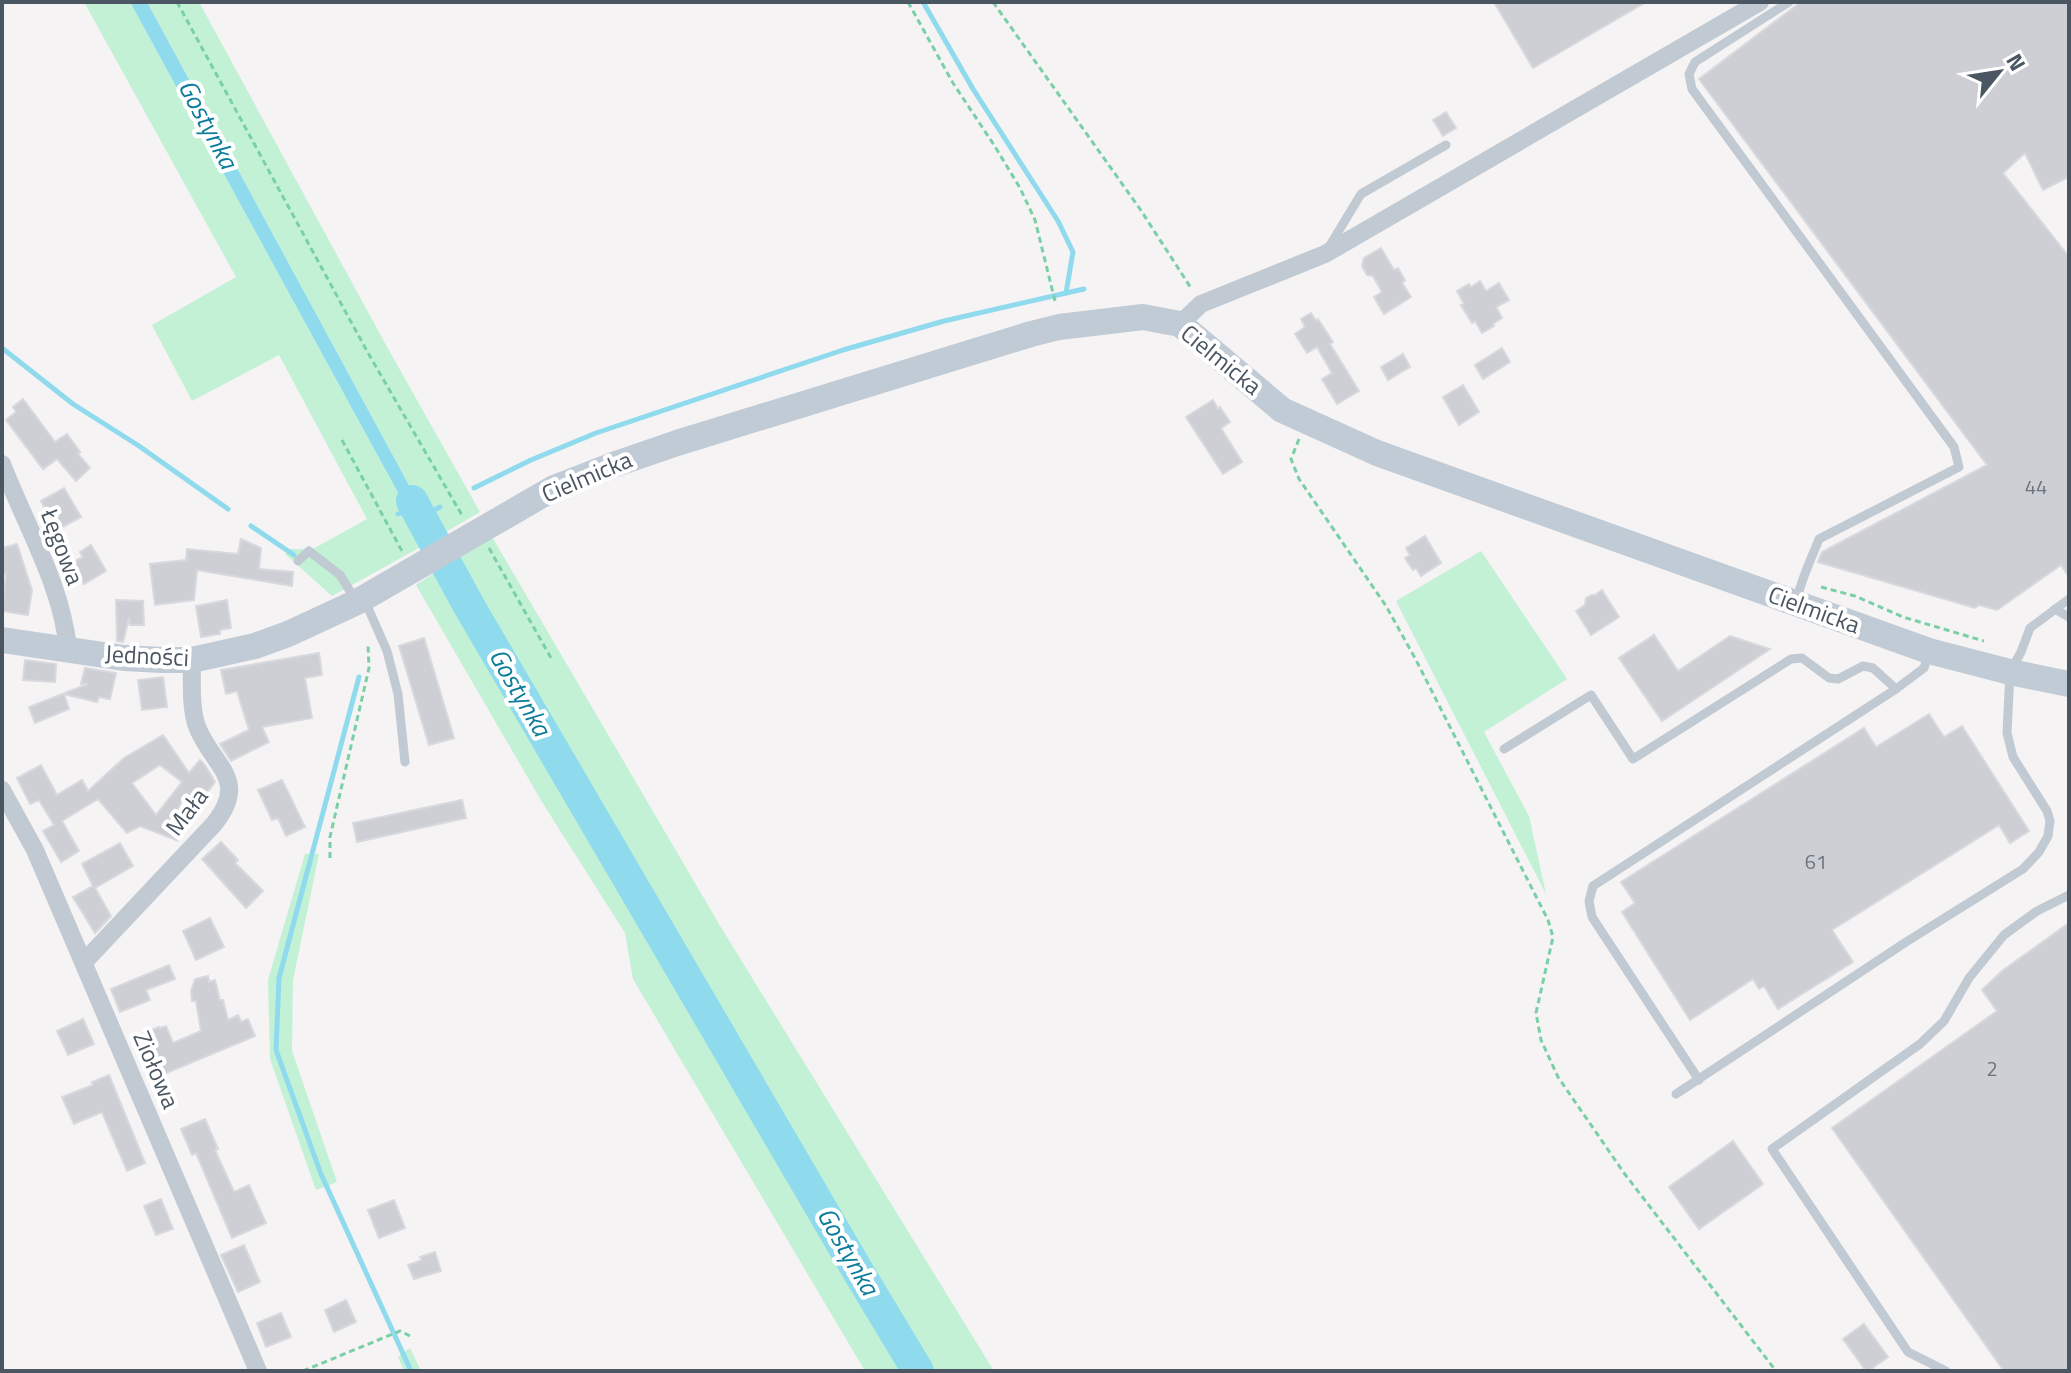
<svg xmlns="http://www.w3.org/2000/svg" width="2071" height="1373" viewBox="0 0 2071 1373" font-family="'Titillium Web',sans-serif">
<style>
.green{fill:#c3f1d5}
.water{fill:#90daee}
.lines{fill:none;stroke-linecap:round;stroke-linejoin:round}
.stream{stroke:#90daee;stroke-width:5}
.river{stroke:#90daee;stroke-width:32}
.building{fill:#cdcfd5;stroke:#d7d9de;stroke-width:2;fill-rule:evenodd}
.path{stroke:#7ad0a6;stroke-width:3;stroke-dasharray:6 4;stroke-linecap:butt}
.lane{stroke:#c1cad2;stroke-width:9}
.street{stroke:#c1cad2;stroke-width:18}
.secondary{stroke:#c1cbd6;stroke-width:26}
.labels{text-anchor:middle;stroke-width:8;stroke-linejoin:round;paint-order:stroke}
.number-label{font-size:20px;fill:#6b747e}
.street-label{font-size:24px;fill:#4a5661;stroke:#fff}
.water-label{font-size:26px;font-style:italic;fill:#0c7c9b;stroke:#fff}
</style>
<rect width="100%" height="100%" fill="#f5f3f3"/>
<g class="green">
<path d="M84,2H130L426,544L332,596L285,554L291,549H313L367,519L279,355L192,401L152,325L236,277Z"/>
<path d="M147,2H199L386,345L480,512L437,537Z"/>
<path d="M491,535L719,924L994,1371H865L633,979L625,933L542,802L416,585Z"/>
<path d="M1481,551L1567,679L1484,732L1529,816L1546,894L1396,601Z"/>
<path d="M305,854H319L293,980L292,1051L337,1182L316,1190L270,1059L268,980Z"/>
<path d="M410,1348L421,1371H404L398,1357Z"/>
</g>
<path class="water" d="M130,2H147L437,537L426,544Z"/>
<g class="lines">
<g class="stream">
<path d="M1066,293L1084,289"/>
<path d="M2,348L73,404L139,446L228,509"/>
<path d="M474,488L531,460L596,433L843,350L944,321L1066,293L1073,252L1058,221L973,89L923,2"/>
<path d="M398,514L412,509"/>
<path d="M420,517L440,507"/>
<path d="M251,526L294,555"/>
<path d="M359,677L279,978L276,1050L321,1174L411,1371"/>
</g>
<path class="river" d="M412,501L469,606L859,1273L918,1371"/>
</g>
<g class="building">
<path d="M1494,2H1646L1533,68Z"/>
<path d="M1801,2H2069V177L2043,190L2025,153L2003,173L2069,257V577L2061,565L1997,610L1979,605L1975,608L1818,562L1822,552L1987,465L1699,79Z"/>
<path d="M1446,112L1456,128L1443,136L1433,120Z"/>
<path d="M1381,248L1394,270L1398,268L1405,280L1402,283L1411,297L1384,314L1374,297L1382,292L1373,276L1367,275L1362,266L1364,258Z"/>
<path d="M1480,281L1486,291L1499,283L1509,300L1496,307L1502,318L1493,324L1494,326L1482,333L1475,321L1472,323L1461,305L1464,304L1457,291L1469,284L1471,287Z"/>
<path d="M1311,313L1316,321L1318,319L1333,342L1330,344L1359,391L1337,404L1322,379L1332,373L1317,347L1307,353L1295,334L1305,327L1301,319Z"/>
<path d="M1502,348L1510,362L1483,379L1475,365Z"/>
<path d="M1403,354L1410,367L1388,380L1381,367Z"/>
<path d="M1463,385L1479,412L1459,425L1443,397Z"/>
<path d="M23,399L55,442L67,434L80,452L78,454L90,468L76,481L57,459L43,469L6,420L16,412L13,407Z"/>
<path d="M1213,400L1218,409L1220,407L1230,422L1221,428L1242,462L1223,474L1186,417Z"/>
<path d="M64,488L81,517L57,530L41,501Z"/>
<path d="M1425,536L1441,563L1421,576L1416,568L1413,570L1405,558L1410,555L1406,548Z"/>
<path d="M241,539L261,548L259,569L293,572L292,586L197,570L194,600L155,605L150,564L186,560L187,549L238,554Z"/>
<path d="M17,544L32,590L28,615L2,611L6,573L2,575V548Z"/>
<path d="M91,545L106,571L84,584L72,563L83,557L80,552Z"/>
<path d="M1602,590L1619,617L1591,635L1576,611L1585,605L1586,598L1592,595H1595Z"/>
<path d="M116,600L143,601L144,625H130L129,618L123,642L117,641Z"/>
<path d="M227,600L231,628L220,630V634L201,637L196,606Z"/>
<path d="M1654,635L1678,671L1730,636L1770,649L1662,721L1619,658Z"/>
<path d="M424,638L454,738L429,745L399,646Z"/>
<path d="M319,653L322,675L305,678L312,718L262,727L269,742L231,761L220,744L249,730L237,691L226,694L221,670Z"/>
<path d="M25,660L56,664L55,682L23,680Z"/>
<path d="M85,668L116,673L110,699L99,697L97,702L64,694L69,709L35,723L29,707L88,684H81Z"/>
<path d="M163,677L167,707L142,710L138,680Z"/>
<path d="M1929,714L1944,737L1962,726L2029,831L2010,843L1999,825L1832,930L1853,962L1778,1009L1764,986L1759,989L1753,979L1690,1020L1622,912L1635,903L1621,882L1864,728L1876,747Z"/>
<path d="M163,735L189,773L200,760L205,765L215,782L194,809L182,800L169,831L176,840L140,826L127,833L98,799L62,821L79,851L61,862L43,831L54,825L39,800L30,804L17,778L41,765L57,795L82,780L88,791L124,758ZM160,765L182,782L156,815L132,783Z"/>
<path d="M282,780L305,827L286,836L278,818L272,820L258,790Z"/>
<path d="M462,800L466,818L357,842L353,823Z"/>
<path d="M221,842L238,860L235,863L263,891L246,908L202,859Z"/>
<path d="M120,843L133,866L95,888L111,916L95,933L73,897L93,886L82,864Z"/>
<path d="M210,918L224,947L196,960L183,931Z"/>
<path d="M2069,923V1371H2004L1832,1128L1997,1011L1982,990L2002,971Z"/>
<path d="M169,965L175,979L146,990L150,1000L120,1012L111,989Z"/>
<path d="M208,976L209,982L215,980L220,1000H223L228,1020L238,1015L241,1022L248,1019L255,1036L157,1077L149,1057L144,1060L134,1037L159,1027L160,1028L166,1026L173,1043L201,1031L196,1001H192L191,991L195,979Z"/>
<path d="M83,1019L94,1044L68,1055L57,1031Z"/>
<path d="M109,1075L145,1163L127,1171L102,1112L74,1124L62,1097L93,1085L92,1082Z"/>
<path d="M205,1119L218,1149L215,1150L234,1192L249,1185L266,1223L232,1238L196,1153L192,1155L181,1129Z"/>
<path d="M1733,1141L1763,1184L1699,1229L1669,1187Z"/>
<path d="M161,1199L173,1229L156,1235L144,1206Z"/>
<path d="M394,1200L405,1228L379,1238L368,1210Z"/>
<path d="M244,1245L260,1282L238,1292L221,1255Z"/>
<path d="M435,1252L441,1271L414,1279L408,1265L422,1260L420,1257Z"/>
<path d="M346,1300L356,1322L334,1332L325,1310Z"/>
<path d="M281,1313L291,1337L266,1347L257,1323Z"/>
<path d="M1864,1324L1888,1357L1868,1371H1866L1843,1339Z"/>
</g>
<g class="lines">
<g class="path">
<path d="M177,2L368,353L463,517"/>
<path d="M908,2L953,83L994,145L1020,188L1035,220L1056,305"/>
<path d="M993,2L1140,209L1191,288"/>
<path d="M1299,439L1291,459L1299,479L1386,606L1416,660L1548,920L1553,937L1536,1013L1541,1040L1558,1077L1624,1173L1776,1371"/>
<path d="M342,440L403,553"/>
<path d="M489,548L551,658"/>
<path d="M1821,587L1855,596L1903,617L1984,641"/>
<path d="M330,858V837L369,668L368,644"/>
<path d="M303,1371L400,1331L412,1337"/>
</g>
<g class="lane">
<path d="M1789,2L1695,62L1689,74L1692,89L1954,447L1959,467L1819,539C1811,560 1801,579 1797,600"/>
<path d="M1329,247L1361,194L1446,145"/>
<path d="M298,561L309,551L340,575L355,599"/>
<path d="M365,601L387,651L398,694L405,762"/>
<path d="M2055,609L2069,617"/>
<path d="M1504,749L1591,695L1633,759L1791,659L1802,658L1829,678L1838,679L1863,666L1873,668L1896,689"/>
<path d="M1699,1080L1592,917L1589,901L1593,886L1896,689L1924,668L1928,655"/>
<path d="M1676,1094L1906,942L2023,869L2039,852L2048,836L2050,821L2047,811L2013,757L2007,733L2010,672L2021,652L2030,628L2069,599"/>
<path d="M1946,1371L1908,1352L1772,1149L1920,1044L1944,1021L1969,978L2004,935L2037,911L2069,895"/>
</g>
<g class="street">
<path d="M1180,324L1201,304L1325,254L1760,2"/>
<path d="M2,464C25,524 62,585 68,649"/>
<path d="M2,790L35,850L258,1371"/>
<path d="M84,962L214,824C249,780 215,768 198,729C190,711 192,680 192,660"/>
</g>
<path class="secondary" d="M2,640L124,658L162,660H192L255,646L288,634L357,602L554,488L613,465L677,443L1031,334L1059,327L1143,317L1180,324L1282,410L1377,453L1929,651L2010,672L2069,684"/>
</g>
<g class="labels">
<g class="number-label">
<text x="2036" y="494">44</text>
<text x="1816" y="869">61</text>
<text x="1992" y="1076">2</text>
</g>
<g class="street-label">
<text transform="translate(1221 360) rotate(39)" y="8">Cielmicka</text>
<text transform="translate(587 477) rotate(-23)" y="8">Cielmicka</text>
<text transform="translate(62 547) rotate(69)" y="8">Łęgowa</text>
<text transform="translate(1814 610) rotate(20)" y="8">Cielmicka</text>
<text transform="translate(147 656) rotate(3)" y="8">Jedności</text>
<text transform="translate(187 812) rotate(-53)" y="8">Mała</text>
<text transform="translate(156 1070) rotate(67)" y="8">Ziołowa</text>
</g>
<g class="water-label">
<text transform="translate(208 124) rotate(62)" y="9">Gostynka</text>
<text transform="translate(520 692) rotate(60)" y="9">Gostynka</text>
<text transform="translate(848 1251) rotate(60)" y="9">Gostynka</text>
</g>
</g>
<rect width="2071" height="1373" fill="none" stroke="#4a5661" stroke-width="8"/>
<g transform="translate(1999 72) rotate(60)" stroke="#ffffff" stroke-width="6" paint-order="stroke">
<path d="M0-6L14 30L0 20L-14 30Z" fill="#4a5661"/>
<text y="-12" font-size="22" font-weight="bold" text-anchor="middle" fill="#4a5661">N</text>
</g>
</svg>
